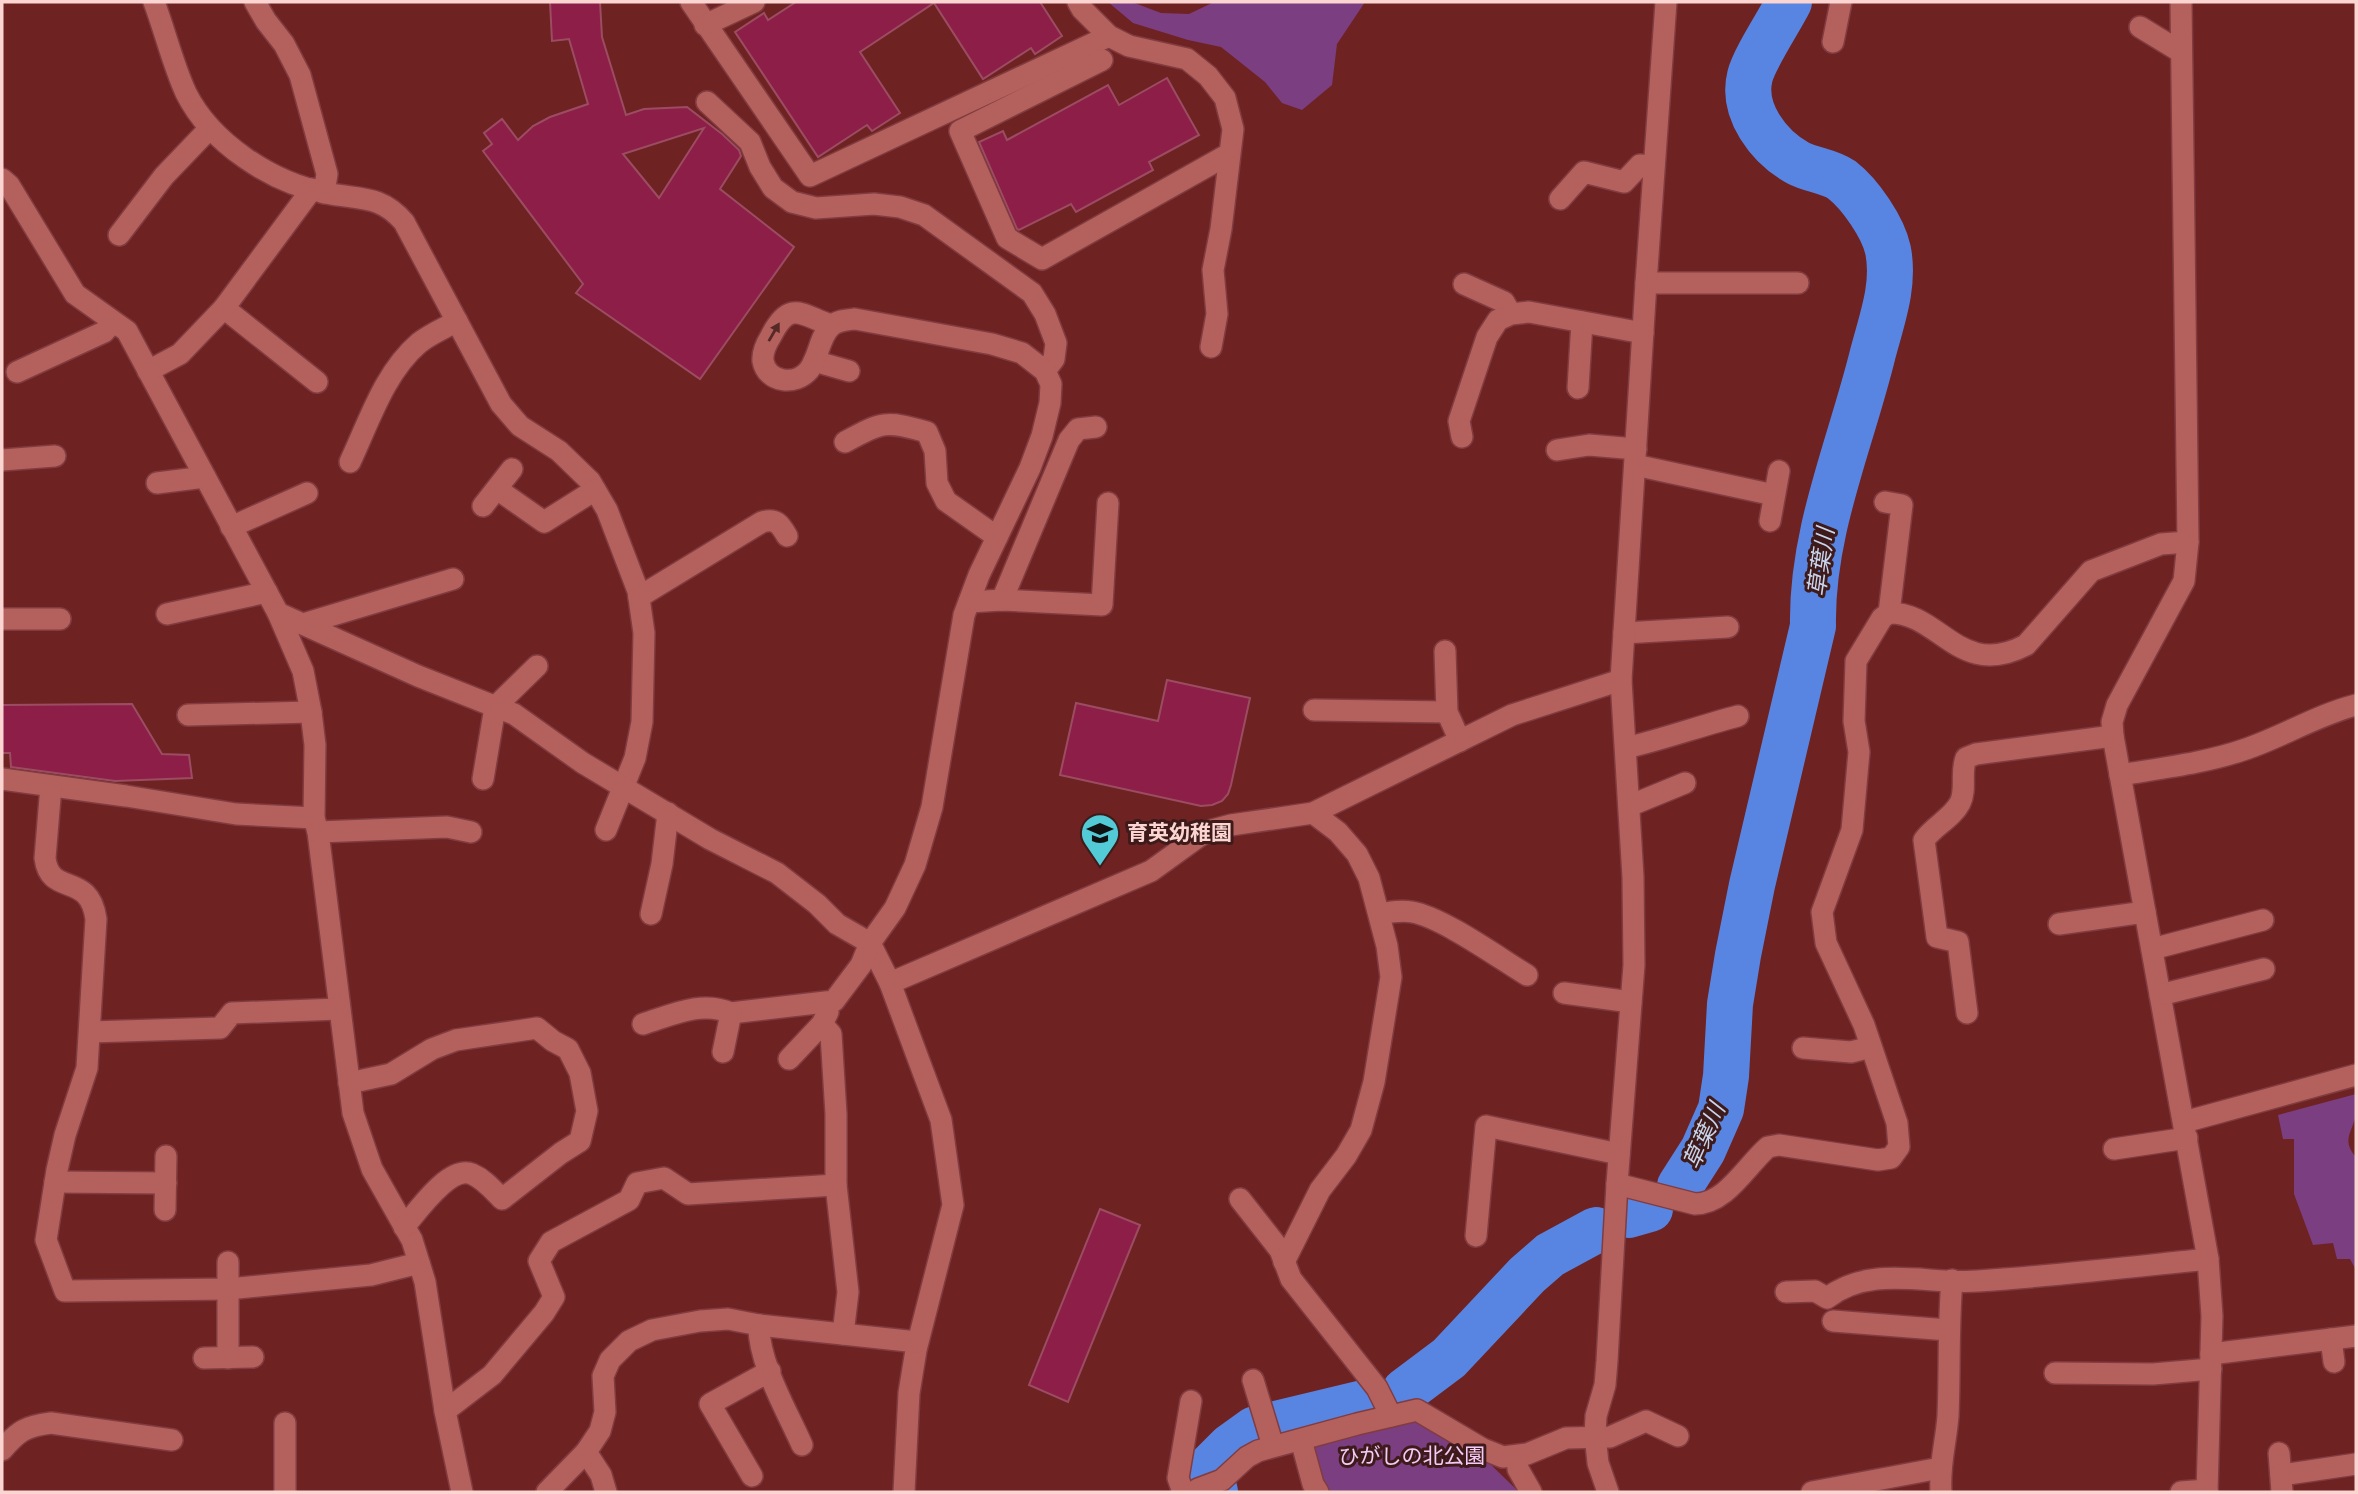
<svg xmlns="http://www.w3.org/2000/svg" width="2358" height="1494" viewBox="0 0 2358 1494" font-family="Ubuntu,'Noto Sans JP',sans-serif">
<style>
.green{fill:#7b3e81}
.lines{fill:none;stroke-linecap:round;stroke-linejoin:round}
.river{stroke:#5985e2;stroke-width:46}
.building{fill:#8d1e47;stroke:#9c4c62;stroke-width:2;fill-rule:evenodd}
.street-casing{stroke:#803c40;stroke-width:24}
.street{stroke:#b4605c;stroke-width:21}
.oneway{fill:#562927}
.labels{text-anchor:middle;stroke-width:6;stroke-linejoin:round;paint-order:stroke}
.poi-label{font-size:21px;font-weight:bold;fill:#fbd5d1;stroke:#3e1b1a;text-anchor:start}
.park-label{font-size:21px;fill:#f3cbf6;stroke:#3e1b1a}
.water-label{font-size:23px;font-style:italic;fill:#c9d5ed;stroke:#3e1b1a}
</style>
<rect width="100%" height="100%" fill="#6f2222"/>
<g class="green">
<path d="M1108,2H1132L1161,13L1189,14L1214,2H1365L1337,44L1332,85L1302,110L1282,103L1265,82L1221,47L1188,40L1133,23Z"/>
<path d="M2356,1094C2356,1100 2357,1107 2356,1113C2354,1131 2340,1139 2356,1157V1270L2350,1259H2337L2333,1243L2313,1245L2294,1194V1139H2283L2278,1115Z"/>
<path d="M1418,1416L1485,1459L1519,1492H1329C1319,1478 1317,1461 1314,1444Z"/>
</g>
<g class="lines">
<g class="river">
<path d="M1680,1186L1703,1150L1721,1109L1726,1076L1730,1004L1738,955L1752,885L1813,626C1811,532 1851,443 1873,353C1882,319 1895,285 1888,250C1883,227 1860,194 1842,180C1829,171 1811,170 1798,163C1769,147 1741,111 1750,76C1754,59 1780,20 1789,2"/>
<path d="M1629,1215L1650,1209"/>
<path d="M1405,1391L1449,1358L1527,1275L1550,1255L1596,1230"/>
<path d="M1215,1492L1209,1468L1230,1447L1255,1429L1367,1402"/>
</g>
</g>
<g class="building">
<path d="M550,2H600L602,37L626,115L644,109L687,107L722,134L739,150L741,156L720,189L794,247L700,379L576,293L583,284L483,151L492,144L484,133L502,119L518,140L533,126L550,117L588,104L569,39L552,41ZM704,128L659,198L623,154Z"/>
<path d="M796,2H1040L1062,36L1035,54L1031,48L983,79L934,3L860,52L900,113L872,131L867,125L818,157L735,32L764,13L768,20Z"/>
<path d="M1167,78L1199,135L1149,162L1153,170L1076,212L1071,204L1019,230L1017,229L979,142L1003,131L1007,140L1108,85L1119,105Z"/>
<path d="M1167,680L1250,698L1231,785L1228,794L1222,801L1212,805L1201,806L1060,775L1076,703L1158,721Z"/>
<path d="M132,704L162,754L189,755L192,778L115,781L11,767L10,753H2V705Z"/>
<path d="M1100,1209L1140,1225L1068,1402L1029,1385Z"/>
</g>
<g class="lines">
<g class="street-casing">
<g id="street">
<path d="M154,2C165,31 173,65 186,93C211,143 272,183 326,193C359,200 380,194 404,222L501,404L520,426L559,451L590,481L607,510L638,591L644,633L642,722L635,758L606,830"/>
<path d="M255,2L266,21L284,44L300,75L327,174L324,193"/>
<path d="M691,2L810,176L1109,36"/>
<path d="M1078,2L1082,9L1109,36L1129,46L1187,59L1208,76L1225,98L1233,129L1221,229L1213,270L1217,314L1211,347"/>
<path d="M2181,2L2188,542L2184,581L2117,705L2112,722L2113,736L2208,1259L2212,1316L2207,1492"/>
<path d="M705,25L754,2"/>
<path d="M2140,27L2181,52"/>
<path d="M1833,42L1841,2"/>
<path d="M1102,60L960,131L1007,238L1042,259L1229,154"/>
<path d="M707,102L750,142L760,167L773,188L792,202L816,208L874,204L900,207L924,215L1032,293L1045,314L1056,343L1054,359L1045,371"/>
<path d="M2,179L9,185L75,294L127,331L278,613L303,671L311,712L315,745L314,818L318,832L353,1113L372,1169L412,1240L425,1282L445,1411L462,1492"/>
<path d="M1560,199L1584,172L1624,182L1640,165L1654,166"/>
<path d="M119,235L164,176L210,128"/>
<path d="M1646,283H1798"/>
<path d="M1464,284L1504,302L1511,314"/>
<path d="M224,308L317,382"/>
<path d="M814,361L849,371"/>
<path d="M148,371L180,354L224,308L312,189"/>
<path d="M17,372L104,332L113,322"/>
<path d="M1578,388L1582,322"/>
<path d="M1462,437L1459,421L1487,337L1498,320L1511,314L1529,312L1643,333"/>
<path d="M845,442C882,422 885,420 927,432L935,451L937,483L946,501L997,537"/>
<path d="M1557,450L1589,445L1636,449"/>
<path d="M2,460L55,456"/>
<path d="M350,462C369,422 384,373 419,343C430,334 445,328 457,321"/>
<path d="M1635,465L1774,495"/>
<path d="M157,483L205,477"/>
<path d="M497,489L544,522L595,490"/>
<path d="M1885,502L1902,505L1889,613"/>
<path d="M483,506L512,469"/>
<path d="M1770,521L1779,471"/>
<path d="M231,527L307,493"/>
<path d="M639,597L762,522C776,518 780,524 787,536"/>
<path d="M1002,600L1069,440L1078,429L1096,427"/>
<path d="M969,602L1002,600L1102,605L1108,503"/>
<path d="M278,613L418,676L514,714L583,763L710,839L777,873L817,904L837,924L870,943L890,983L941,1120L953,1205L916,1350L909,1393L904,1492"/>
<path d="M167,614L267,592"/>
<path d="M2,619H60"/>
<path d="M303,624L453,579"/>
<path d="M1624,633L1728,627"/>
<path d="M1445,651L1447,712L1460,741"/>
<path d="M1314,710L1447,712"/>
<path d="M188,715L311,712"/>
<path d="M1626,748C1664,739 1700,726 1738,716"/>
<path d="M2120,775C2162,768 2206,763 2246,749C2284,736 2317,715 2356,705"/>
<path d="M2,779L126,796L236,814L314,818"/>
<path d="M483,779L495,707L537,666"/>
<path d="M51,786L45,858C50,898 89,870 96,919L87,1068L65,1135L57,1170L46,1240L65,1291L228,1289L371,1275L419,1263"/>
<path d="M1629,806L1685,783"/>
<path d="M318,832L447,827L471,832"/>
<path d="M651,914L662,864L668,813"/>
<path d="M1380,914C1391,912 1401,910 1412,912C1442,917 1499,958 1527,975"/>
<path d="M2059,924L2145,912"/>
<path d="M2152,949L2263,920"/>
<path d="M890,983L1151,871L1205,832L1231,825L1313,813L1512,715L1621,680"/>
<path d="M1564,993L1631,1002"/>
<path d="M2160,995L2264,969"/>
<path d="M1967,1013L1958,942L1937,937L1924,840C1934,826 1952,818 1960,803C1967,789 1960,772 1966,758L1976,754L2113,736"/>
<path d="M643,1024C672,1015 701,1000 731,1013L834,1001L861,965L870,943L895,908L915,865L932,807L964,615L979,575L1030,468L1042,436L1050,403L1051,384L1045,371L1022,353L992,344L855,319C847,320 837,320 830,327C819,338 819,357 809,370C796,386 767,383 763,361C762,352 766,344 771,336C790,299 801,315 831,325"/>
<path d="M822,1024L831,1034L836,1114V1185L848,1292L843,1334"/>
<path d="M90,1032L220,1028L232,1013L339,1009"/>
<path d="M1803,1048L1851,1052L1871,1047"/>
<path d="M723,1052L731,1013"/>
<path d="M789,1059L822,1024L828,1012"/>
<path d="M349,1083L391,1074L432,1049L456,1040L537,1028L553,1041L568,1049L580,1073L587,1111L580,1141L561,1153L502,1199C493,1190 484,1179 472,1174C449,1165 418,1211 404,1227"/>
<path d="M2184,1122L2356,1075"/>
<path d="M2114,1149L2187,1138"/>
<path d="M55,1182L166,1183"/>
<path d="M1617,1184L1695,1204C1726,1204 1746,1166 1768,1147L1779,1145L1878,1160L1891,1158L1899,1147L1897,1123L1864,1025L1826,943L1822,912L1852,830L1859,752L1854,721L1856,661L1882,618L1889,613C1940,612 1959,680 2026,645L2091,571L2161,544L2188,542"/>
<path d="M1240,1199L1280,1250L1291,1279L1377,1388L1391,1416"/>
<path d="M165,1210L166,1156"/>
<path d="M1476,1236L1486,1126L1619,1154"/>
<path d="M1284,1262L1320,1190L1346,1156L1361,1130L1374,1082L1391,977L1387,946L1369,878L1357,854L1338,832L1313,813"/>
<path d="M1786,1292L1815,1291L1827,1298C1872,1264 1927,1285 1978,1281C2055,1276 2131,1267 2208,1259"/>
<path d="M1833,1321L1948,1330"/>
<path d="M759,1325C758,1362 787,1411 802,1445"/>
<path d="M2331,1339L2334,1362"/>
<path d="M2211,1354L2356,1336"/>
<path d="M204,1358L253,1357"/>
<path d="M228,1358V1262"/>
<path d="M2055,1373L2153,1374L2211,1369"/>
<path d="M1253,1380L1273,1446"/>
<path d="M445,1411L492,1375L544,1313L554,1297L539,1261L551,1242L629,1200L637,1183L664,1178L688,1194L836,1185"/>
<path d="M285,1423V1492"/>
<path d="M1301,1440L1313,1484L1318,1492"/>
<path d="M2,1450C18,1431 26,1426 51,1423L172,1440"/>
<path d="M586,1452L601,1475L606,1492"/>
<path d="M2279,1453L2282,1492"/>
<path d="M1517,1456L1518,1469L1531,1492"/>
<path d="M2281,1475L2356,1464"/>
<path d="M752,1476L710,1404L770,1371"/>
<path d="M547,1492L586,1452L600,1431L605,1412L603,1376L610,1360L629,1341L652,1330L700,1321L728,1319L759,1325L917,1342"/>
<path d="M1183,1492L1178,1478L1191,1401"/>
<path d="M1196,1492L1198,1489L1222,1480L1247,1457L1258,1451L1357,1424L1417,1410L1483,1449L1503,1457L1527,1454L1566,1438L1610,1437L1646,1421L1678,1436"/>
<path d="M1608,1492L1598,1463L1595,1435L1596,1416L1605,1385L1607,1361L1617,1184L1634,965L1633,877L1621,680L1646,283L1666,2"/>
<path d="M1812,1492L1940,1468"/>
<path d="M1941,1492C1939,1464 1946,1443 1948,1416C1950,1371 1948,1326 1952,1280"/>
<path d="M2181,1492L2207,1490"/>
</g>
</g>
<use href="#street" class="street"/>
</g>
<defs><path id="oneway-solid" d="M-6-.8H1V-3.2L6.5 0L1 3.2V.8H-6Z" transform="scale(1.75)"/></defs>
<use class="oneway" href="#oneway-solid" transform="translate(774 332) rotate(-60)"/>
<defs>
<g id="school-pin" transform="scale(2.0125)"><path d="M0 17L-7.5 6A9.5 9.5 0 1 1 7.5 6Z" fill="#52cbd7" stroke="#3e1b1a"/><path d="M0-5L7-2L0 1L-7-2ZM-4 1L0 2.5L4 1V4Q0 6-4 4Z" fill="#111"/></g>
</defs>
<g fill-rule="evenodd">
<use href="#school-pin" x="1100" y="833"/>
</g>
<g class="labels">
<g class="poi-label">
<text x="1127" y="840">育英幼稚園</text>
</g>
<g class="park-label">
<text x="1412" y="1463">ひがしの北公園</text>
</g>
<g class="water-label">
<text transform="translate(1821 562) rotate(-82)" y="8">草葉川</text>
<text transform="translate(1704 1136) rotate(-66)" y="8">草葉川</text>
</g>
</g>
<rect width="2358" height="1494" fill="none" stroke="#fbd5d1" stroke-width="7"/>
</svg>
